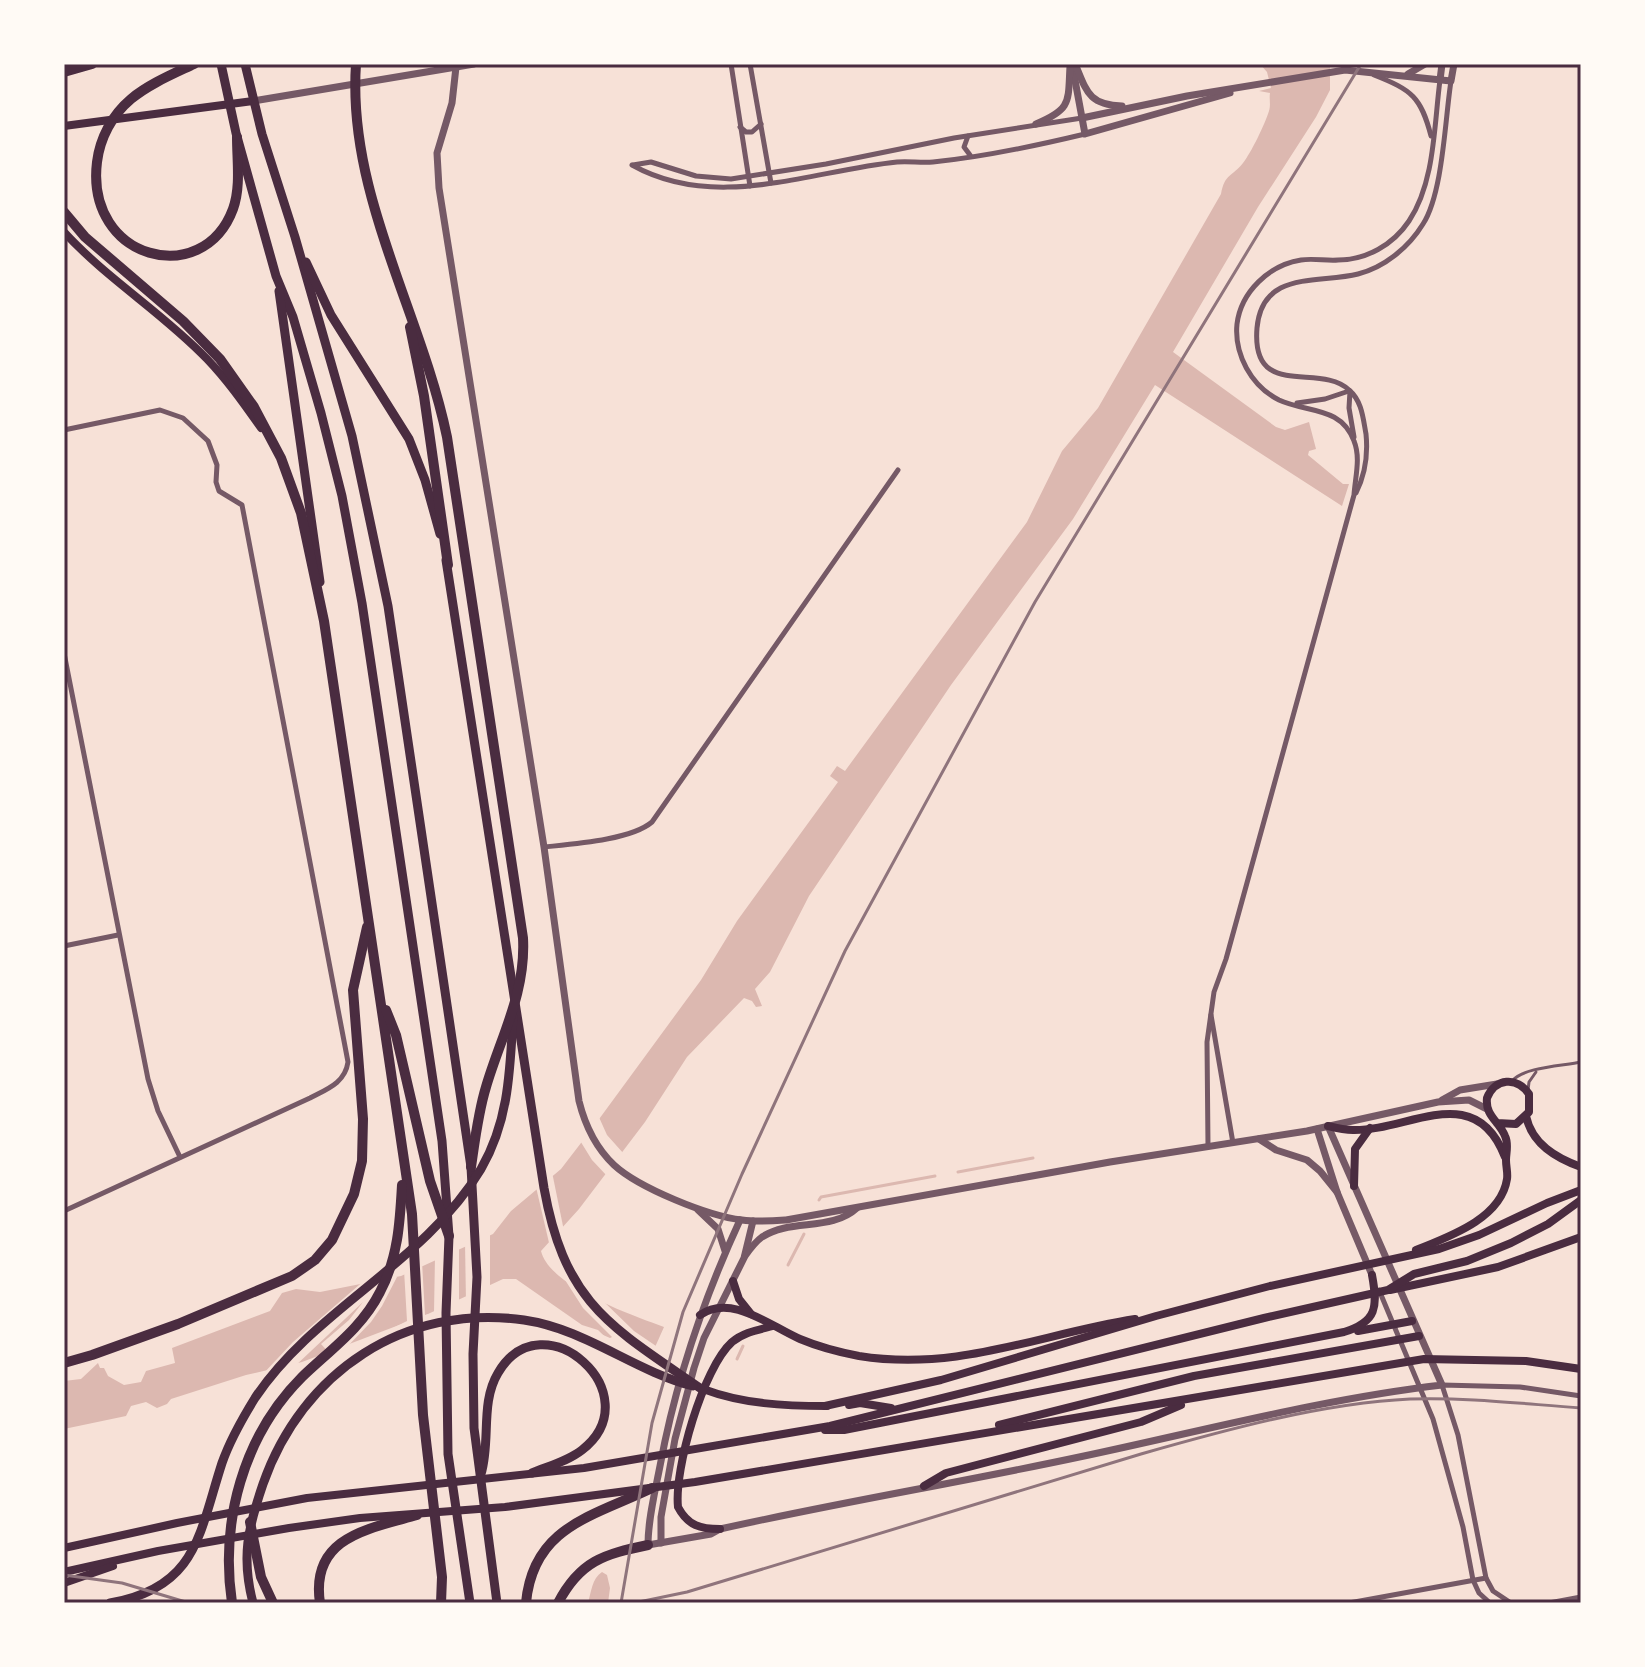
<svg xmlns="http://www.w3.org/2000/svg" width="1645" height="1667" viewBox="0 0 1645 1667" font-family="Helvetica,sans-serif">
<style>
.water{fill:#dcb8b0}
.pier{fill:#f7e1d7}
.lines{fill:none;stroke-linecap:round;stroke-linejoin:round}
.stream{stroke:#dcb8b0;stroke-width:3}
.service{stroke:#755966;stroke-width:3}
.minor{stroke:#755966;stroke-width:5}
.tertiary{stroke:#755966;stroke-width:7}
.secondary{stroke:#4a2c40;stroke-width:8}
.primary{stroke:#4a2c40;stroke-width:8}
.trunk{stroke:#4a2c40;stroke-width:9}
.motorway{stroke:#4a2c40;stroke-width:10}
.rail{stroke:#8f747c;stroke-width:3}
.neatline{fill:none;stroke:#4a2c40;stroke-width:3}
</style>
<rect width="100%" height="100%" fill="#f7e1d7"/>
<g class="water">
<path d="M1260,64H1330V90L1316,117L1258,207L1173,352L1276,427L1285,430L1309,422L1316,449L1309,451L1308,455L1343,484H1349L1342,506L1155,385L1073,519L951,685L809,896L770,972L755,989L762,1006L756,1007L752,1001L744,998L687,1057L645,1122L579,1209L541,1251C550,1287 632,1315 664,1327L643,1374L598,1330L582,1325L516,1279H503L428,1314L302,1362L246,1375L171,1399L167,1404L157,1408L146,1402L131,1406L126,1416L64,1429V1381L81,1379L98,1363L100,1368H104L108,1376L124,1385L141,1382L146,1371L175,1363L172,1348L270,1311L282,1293L296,1289L320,1292L401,1276L493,1234L511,1211L561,1169L594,1126L701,980L737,921L838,782L830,776L837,766L845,771L1027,522L1062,451L1098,408L1221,194C1225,173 1232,177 1243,163C1251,153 1265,124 1269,111C1271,104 1269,100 1270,93L1259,91L1271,88L1267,72Z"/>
<path d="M602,1572L607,1575L610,1588L608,1603H588C591,1593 592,1578 602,1572Z"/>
</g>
<g class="pier">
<path d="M598,1115L607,1135L624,1154L607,1176L592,1160L579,1139Z"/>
<path d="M552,1172L564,1231L550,1247L536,1187Z"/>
<path d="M490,1231V1289L466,1301L465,1242Z"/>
<path d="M459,1245V1305L357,1346L407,1321L404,1270L422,1262L425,1315L434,1313L435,1256Z"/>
<path d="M558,1269L567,1278L598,1296L634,1331L659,1348L645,1377L621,1365L611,1348L596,1333L571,1321L610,1338L612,1337L583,1308Z"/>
<path d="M395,1273L391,1277H397L382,1306L371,1322L344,1350L331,1355L321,1344L349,1320L363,1302L293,1368L262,1375L293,1342L366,1279Z"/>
</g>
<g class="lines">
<g class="stream">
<path d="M958,1172L1033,1158"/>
<path d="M819,1200L821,1197L935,1176"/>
<path d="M788,1265L804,1234"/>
<path d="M737,1359L743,1346"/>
</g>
<g class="service">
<path d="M1512,1081C1524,1067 1562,1066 1581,1062"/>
<path d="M1528,1090L1529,1082L1536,1072"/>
</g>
<g class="minor">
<path d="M731,64L750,186"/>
<path d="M750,64L771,183"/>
<path d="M1374,75C1412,90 1421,97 1431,136"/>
<path d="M740,127L746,132H752L761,124"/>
<path d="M968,136L964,147L970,155"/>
<path d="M632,165C716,212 809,171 897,162C909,161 921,163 933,162C984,157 1035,146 1085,134"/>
<path d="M633,165L651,162L696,176L731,179L826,164L954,138L1082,118"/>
<path d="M1350,391L1349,408L1354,437"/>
<path d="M1297,403L1325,399L1349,391"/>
<path d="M64,430L160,410L183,418L208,441L217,465L216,482L219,491L242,505L348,1062C345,1083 327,1089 310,1098L64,1211"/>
<path d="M1356,493C1365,475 1368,454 1366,434C1363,418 1362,401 1349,390C1320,362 1251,401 1257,328C1262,270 1318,284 1358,274C1385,267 1409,247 1423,224C1443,193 1445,119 1451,81"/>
<path d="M64,653L148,1079L158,1111L180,1157"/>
<path d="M544,847C573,844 631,840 652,822L898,470"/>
<path d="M64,946L118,935"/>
<path d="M1211,1015L1233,1143"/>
<path d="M1208,1146L1207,1042L1214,992L1226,959L1354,495C1355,478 1361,458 1354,441C1341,406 1307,413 1279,400C1251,386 1234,354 1237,324C1241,292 1269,265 1301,260C1313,258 1326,261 1338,260C1366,260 1393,245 1409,221C1435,182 1434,125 1440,80"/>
<path d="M1379,1290L1433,1419L1463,1527L1473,1580L1479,1593L1490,1603"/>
<path d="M1349,1603L1486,1578"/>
<path d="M1511,1603L1493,1591L1486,1578L1458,1435L1442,1385L1520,1387L1581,1396"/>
<path d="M1549,1603L1581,1597"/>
</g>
<g class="tertiary">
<path d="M1072,64L1085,134L1230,93"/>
<path d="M1076,66C1087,93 1090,105 1122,106"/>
<path d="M456,67L452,103L437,153L439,188L544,847L579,1101C585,1125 595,1147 614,1165C639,1188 708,1216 742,1220C757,1222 771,1221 786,1220L1110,1162L1307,1131L1438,1102L1469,1100L1487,1109"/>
<path d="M1408,74L1425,64"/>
<path d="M1440,80L1442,64"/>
<path d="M253,101L474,64"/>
<path d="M1082,118L1187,96L1345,70L1451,81L1454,64"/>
<path d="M1036,124C1072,109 1068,102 1070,66"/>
<path d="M1442,1100L1460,1090L1497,1084"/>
<path d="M1317,1129L1337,1192L1372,1275"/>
<path d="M1259,1139L1276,1150L1307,1160L1320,1171L1337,1192"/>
<path d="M698,1210L718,1229L725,1251"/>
<path d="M740,1220C703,1300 676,1380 660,1466C655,1492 648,1519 648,1545L711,1534L720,1529C841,1502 963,1482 1084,1456C1202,1431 1322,1399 1442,1385L1328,1126"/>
<path d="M745,1256C750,1249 755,1242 762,1237C791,1218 831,1232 857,1208"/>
<path d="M661,1543V1517L675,1439L694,1368L704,1338L744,1258L753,1221"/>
</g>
<g class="secondary">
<path d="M64,126L253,101"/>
<path d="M64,232C107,279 163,313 207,359C228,381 244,404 261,428"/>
<path d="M1390,1290L1498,1267L1581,1237"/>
</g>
<g class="primary">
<path d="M1526,1116C1532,1144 1556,1158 1581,1167"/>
<path d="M1328,1126C1336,1128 1345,1130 1353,1130C1409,1131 1475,1079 1505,1157"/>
<path d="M1354,1186L1355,1149L1370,1128"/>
<path d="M1416,1250C1448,1237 1501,1219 1507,1179C1508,1173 1506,1167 1506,1160C1506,1152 1509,1144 1505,1136C1499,1121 1485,1116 1487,1098C1495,1078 1517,1076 1529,1094V1112L1516,1124L1497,1123"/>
<path d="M733,1281L739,1299L751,1314"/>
<path d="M700,1315C731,1293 770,1326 800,1339C819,1347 838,1352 859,1356C959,1372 1039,1334 1135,1319"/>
<path d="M1358,1331L1412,1321"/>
<path d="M703,1389C743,1404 784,1406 827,1406"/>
<path d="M849,1405L860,1403L891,1408"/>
<path d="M825,1406L941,1380L1156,1316L1270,1286L1439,1249L1479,1235L1547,1203L1581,1190"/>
<path d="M999,1425L1194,1376L1419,1336"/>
<path d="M825,1430H844L1344,1332C1377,1322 1378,1307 1372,1275"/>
<path d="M924,1486L946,1473L1141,1422L1181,1405"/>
<path d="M720,1529C701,1529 688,1526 678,1507C674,1469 703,1368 732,1342C744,1332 758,1330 773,1326"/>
<path d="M64,1548L177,1523L307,1498L584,1468L830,1426L1264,1318L1388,1290L1414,1274L1467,1261L1511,1243L1548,1224L1581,1200"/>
<path d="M64,1572L158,1551L289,1528L360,1518L505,1507L695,1482L1424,1359L1526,1361L1581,1369"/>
<path d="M64,1583L113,1566"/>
</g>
<g class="trunk">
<path d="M221,64L236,133L276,276L293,317L321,413L342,496L362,603L442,1141L449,1236L446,1313L448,1454L470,1603"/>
<path d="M245,64L262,134L295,237L352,436L388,606L471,1167L477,1277L473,1354L474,1428L497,1603"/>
<path d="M306,262L331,315L409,439L425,480L440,534"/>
<path d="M279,291L320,582"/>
<path d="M446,560L544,1188C565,1304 610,1326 700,1388"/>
<path d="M481,1474C491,1441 480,1403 498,1373C543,1296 653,1395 582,1450C568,1461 549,1466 532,1473"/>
<path d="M110,1603C197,1588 199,1534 222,1463C230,1440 242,1419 255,1398C314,1309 425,1263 481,1169C509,1121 510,1070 513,1017"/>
<path d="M253,1603C241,1557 248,1528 263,1484C302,1372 405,1303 524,1320C586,1329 634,1371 693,1386"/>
</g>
<g class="motorway">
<path d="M194,64C173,74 149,84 131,99C112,115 100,138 97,162C85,260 203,290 233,209C241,187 237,161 237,137"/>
<path d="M356,64C347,194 421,312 447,437L523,938C526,993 501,1036 486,1087C478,1113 475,1140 471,1167"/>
<path d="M64,72L92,64"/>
<path d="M64,212L85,237L183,321L220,359L254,407L281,458L301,513L324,621L412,1214L423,1415L442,1577L441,1603"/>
<path d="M410,327L424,396L448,565"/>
<path d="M386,1010L396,1035L430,1181L449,1236"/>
<path d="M64,1363L92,1355L178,1324L292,1276L315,1260L332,1240L354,1194L362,1161L363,1119L353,990L367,927"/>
<path d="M250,1522L261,1577L273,1603"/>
<path d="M232,1603C220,1522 243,1436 302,1377C330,1350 362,1328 380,1292C398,1258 400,1222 402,1185"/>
<path d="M320,1603C310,1537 368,1529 417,1515"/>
<path d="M526,1603C533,1526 594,1516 652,1488"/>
<path d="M558,1603C580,1561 604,1554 648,1545"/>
</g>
<g class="rail">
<path d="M64,1575L122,1583L189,1603"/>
<path d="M621,1603L652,1423L683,1312L742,1174L845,951L1035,602L1361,64"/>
<path d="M634,1603L687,1592L1141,1454C1225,1430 1323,1403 1410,1399C1467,1397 1524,1404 1581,1408"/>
</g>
</g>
<rect width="1645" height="1667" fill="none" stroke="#fffaf5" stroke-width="132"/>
<rect x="66" y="66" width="1513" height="1535" class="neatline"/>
</svg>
